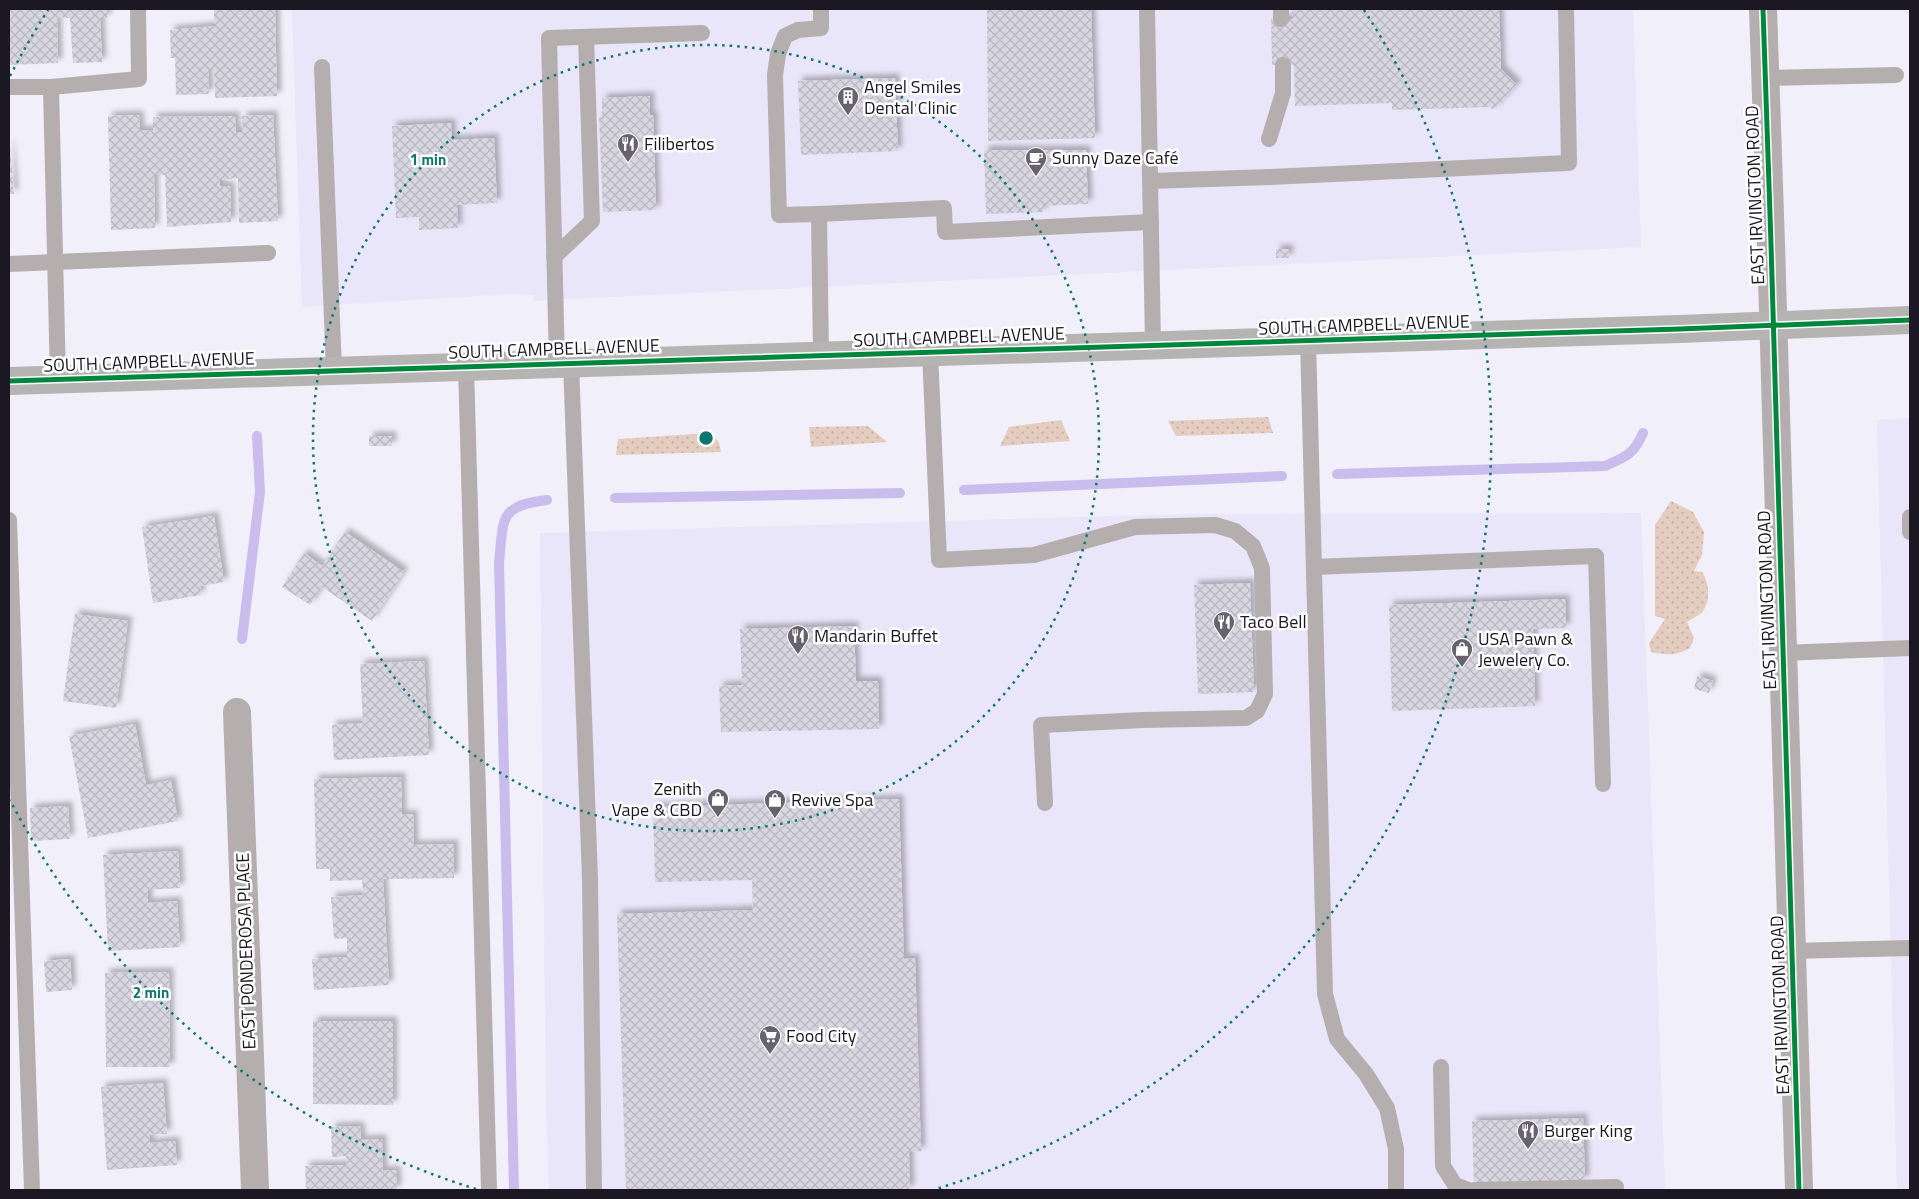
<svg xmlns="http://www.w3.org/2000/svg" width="1919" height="1199" viewBox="0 0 1919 1199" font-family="'Titillium Web',sans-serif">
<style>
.built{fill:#eae6f9}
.grass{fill:url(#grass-dots)}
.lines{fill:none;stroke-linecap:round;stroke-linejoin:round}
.stream{stroke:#c8bdec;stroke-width:10}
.building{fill:url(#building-cross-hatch);filter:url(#shadow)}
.service{stroke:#b4afae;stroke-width:16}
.minor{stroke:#b4afae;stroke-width:28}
.secondary{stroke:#b4aeaf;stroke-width:28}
.primary{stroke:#b6b3b3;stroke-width:28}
.cycleway-casing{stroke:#fff;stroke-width:8}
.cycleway{stroke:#00873e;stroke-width:5}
.ring{fill:none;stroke:#0f766e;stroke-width:2.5;stroke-dasharray:2.5 5}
.labels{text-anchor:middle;stroke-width:5;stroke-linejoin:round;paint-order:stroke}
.poi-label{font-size:18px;fill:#1b1824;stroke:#fff;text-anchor:start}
.street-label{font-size:18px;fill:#1b1824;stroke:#fff}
.centre{fill:#0f766e;stroke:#fff;stroke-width:2.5}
.ring-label{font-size:15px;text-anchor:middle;font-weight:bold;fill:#0f766e;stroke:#fff;stroke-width:5;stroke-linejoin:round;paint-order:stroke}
</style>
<defs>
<pattern id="grass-dots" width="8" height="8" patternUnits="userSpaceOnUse" patternTransform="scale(1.25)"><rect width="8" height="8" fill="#e4ccbf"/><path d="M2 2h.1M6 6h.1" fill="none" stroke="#c3aea4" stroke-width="1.8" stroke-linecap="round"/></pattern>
<pattern id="building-cross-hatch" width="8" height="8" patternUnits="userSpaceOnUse" patternTransform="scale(1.25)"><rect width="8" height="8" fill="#d8d6e1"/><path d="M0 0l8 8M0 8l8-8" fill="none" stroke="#b9b7c1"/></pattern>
<filter id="shadow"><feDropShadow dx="4.5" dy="-4.5" stdDeviation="2.5" flood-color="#0004"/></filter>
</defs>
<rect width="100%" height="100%" fill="#f1effa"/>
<g class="built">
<path d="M292,9H1633L1641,247L569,299L534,301L533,295L510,294L302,307Z"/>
<path d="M1910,418V1190H1897L1877,420Z"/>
<path d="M1641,513L1665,1190H549L546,1110L540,533L1179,514Z"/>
</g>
<g class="grass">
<path d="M1268,417L1273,433L1176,436L1168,421Z"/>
<path d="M1061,420L1070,441L1000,446L1009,427Z"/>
<path d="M868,426L887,442L811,447L809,427Z"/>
<path d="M710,433L719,442L721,452L616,455L618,439Z"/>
<path d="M1671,501L1693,512L1704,532L1702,555L1694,571L1702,572C1709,582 1711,600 1703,611C1700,615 1691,619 1687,622L1694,638L1690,648C1675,656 1667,655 1651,652L1649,643L1665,619L1655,616V525Z"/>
</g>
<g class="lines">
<g class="stream">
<path d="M1337,474L1605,466C1626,457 1634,454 1643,433"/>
<path d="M964,490L1282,476"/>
<path d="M615,498L900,493"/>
<path d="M242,639L260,492L257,436"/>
<path d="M514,1190L499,562C504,518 498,506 547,500"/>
</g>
</g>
<g class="building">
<path d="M9,9H107V18H100L102,62L73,63L70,18L57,17L58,63L9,65Z"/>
<path d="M214,9H275L277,96L215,98L214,69H208L209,94L176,95L175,58H171L170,30L214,26Z"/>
<path d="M987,9H1091L1095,138L988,141Z"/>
<path d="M1292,9H1499L1501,69L1517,85L1493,110L1490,107L1392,110V103L1295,106L1294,65H1272L1271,19H1292Z"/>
<path d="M895,78L898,151L801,155L798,81Z"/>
<path d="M650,96V115H653L656,210L603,212L599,117H602V98Z"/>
<path d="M139,115L140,131L153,130V117L235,116L236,132H243L242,116L273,115L278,221L239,223L238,178L220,180V186H230L231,222L167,227L165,175H154L155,228L111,230L108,116Z"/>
<path d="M451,123L452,140L494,138L497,203L457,205L458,228L419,230V217L396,218L392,126Z"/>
<path d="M9,145H10L14,194H9Z"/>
<path d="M984,150H1086L1088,204L1043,206V212L986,214Z"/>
<rect x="1276" y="249" width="13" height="9"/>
<rect x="369" y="436" width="23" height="10"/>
<path d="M214,516L224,582L200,586L201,595L153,603L142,527Z"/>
<path d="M345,532L404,572L372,621L322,587L310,605L282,587L304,553L322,566Z"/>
<path d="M1250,583L1254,692L1198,694L1194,585Z"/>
<path d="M1565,599L1566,628L1533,629L1535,706L1392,711L1389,605Z"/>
<path d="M75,614L128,621L116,708L63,701Z"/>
<path d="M854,626L856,681H878L879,729L721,732L719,686L742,685L740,629Z"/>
<path d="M424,661L429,755L334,760L332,725L363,723L360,664Z"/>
<path d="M1697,676L1713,681L1709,693L1694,689Z"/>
<path d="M135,724L146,785L171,780L178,821L88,838L69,736Z"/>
<path d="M401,777L402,815L413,814L414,845L454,844V878L383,879L389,985L314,990L312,959L347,957V938L334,939L331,897L363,895L362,880L330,881V869H316L314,779Z"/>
<path d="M899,799L904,959L915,958L921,1151L909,1152L910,1190H626L617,914L753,910L752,880L655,882L653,807Z"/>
<path d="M68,806L70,839L31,841L30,808Z"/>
<path d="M178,851L180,888L148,890V903L177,901L180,947L108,951L103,855Z"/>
<path d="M70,959L72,990L46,992L44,961Z"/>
<path d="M169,972L170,1067H106L105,973Z"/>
<path d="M313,1021H393V1105L313,1104Z"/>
<path d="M163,1083L167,1134L149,1135L150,1143L175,1141L177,1165L107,1170L101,1087Z"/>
<path d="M1583,1118L1585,1180L1474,1183L1472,1121Z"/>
<path d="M360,1126L361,1140L382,1139L383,1171L396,1170L397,1190H306L305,1166L347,1165L346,1156L332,1157L331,1127Z"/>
</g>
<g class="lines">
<g class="service">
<path d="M821,9V28L798,30L785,36L778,54L775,75L779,215L819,214L821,355"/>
<path d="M1147,9L1153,345"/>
<path d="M1281,9V19"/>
<path d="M322,67L334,370"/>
<path d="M1764,78L1896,75"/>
<path d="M9,87H51L139,79L138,9"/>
<path d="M51,87L58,380"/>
<path d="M1269,139L1283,93V65"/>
<path d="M1150,181L1270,177L1569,163L1566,9"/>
<path d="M819,214L944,208L945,232L1151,222"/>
<path d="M554,257L592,221L586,37"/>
<path d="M9,264L268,253"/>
<path d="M1308,340L1325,994L1337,1039L1366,1074L1387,1108L1396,1149V1190"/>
<path d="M930,352L939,560L1034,555L1135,527L1215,525L1235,531L1253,546L1262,568L1265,694L1257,711L1246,718L1143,720L1041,725L1045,803"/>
<path d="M557,363L549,38L702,33"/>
<path d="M571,363L590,879L594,1190"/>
<path d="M466,366L489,1190"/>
<path d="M1910,517V532"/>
<path d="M9,520L32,1190"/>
<path d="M1314,567L1596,556L1603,784"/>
<path d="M1782,653L1910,648"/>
<path d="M1792,951L1910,948"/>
<path d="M1441,1067L1443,1166L1455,1185L1468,1190"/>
<path d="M1474,1190L1616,1187"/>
</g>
<path class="minor" d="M237,712L255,1190"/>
<path class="secondary" d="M1763,9L1771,244L1799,1190"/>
<path class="primary" d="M9,381L1680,329L1910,320"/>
<g class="cycleway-casing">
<g id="cycleway">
<path d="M1763,9L1771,244L1799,1190"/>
<path d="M9,381L1680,329L1910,320"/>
</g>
</g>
<use href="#cycleway" class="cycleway"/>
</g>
<g class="ring">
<circle cx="706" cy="438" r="393"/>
<path d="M476 1189A785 785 0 0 1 10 800M10 76A785 785 0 0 1 48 10M1364 10A785 785 0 0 1 936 1189"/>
</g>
<defs>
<g id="building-pin" transform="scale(1.125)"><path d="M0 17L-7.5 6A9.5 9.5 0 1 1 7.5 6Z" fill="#66636f" stroke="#fff"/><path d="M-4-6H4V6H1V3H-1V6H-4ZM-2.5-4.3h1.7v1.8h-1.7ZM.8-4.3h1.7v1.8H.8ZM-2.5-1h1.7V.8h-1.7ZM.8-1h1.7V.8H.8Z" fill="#fff"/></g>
<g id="restaurant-pin" transform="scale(1.125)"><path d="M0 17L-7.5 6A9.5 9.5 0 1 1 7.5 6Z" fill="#66636f" stroke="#fff"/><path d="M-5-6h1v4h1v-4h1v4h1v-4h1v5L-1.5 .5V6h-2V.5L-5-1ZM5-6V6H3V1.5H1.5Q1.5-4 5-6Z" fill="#fff"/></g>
<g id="cafe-pin" transform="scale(1.125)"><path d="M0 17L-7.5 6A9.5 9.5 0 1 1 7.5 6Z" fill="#66636f" stroke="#fff"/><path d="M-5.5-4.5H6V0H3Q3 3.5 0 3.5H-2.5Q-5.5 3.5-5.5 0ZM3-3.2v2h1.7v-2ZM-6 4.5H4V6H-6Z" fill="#fff"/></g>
<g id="shop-pin" transform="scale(1.125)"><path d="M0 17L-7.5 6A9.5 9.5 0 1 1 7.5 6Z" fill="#66636f" stroke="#fff"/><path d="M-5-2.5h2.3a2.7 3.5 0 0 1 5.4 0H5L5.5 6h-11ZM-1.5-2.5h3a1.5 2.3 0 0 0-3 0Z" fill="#fff"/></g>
<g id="supermarket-pin" transform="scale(1.125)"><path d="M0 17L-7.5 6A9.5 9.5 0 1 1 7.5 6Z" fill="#66636f" stroke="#fff"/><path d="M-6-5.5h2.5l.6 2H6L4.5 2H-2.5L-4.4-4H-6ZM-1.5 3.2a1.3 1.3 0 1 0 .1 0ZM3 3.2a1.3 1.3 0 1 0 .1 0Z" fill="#fff"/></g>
</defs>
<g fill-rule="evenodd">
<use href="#building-pin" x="848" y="97"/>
<use href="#restaurant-pin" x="628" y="144"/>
<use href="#cafe-pin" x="1036" y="158"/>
<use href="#restaurant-pin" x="1224" y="622"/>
<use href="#restaurant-pin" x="798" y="636"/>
<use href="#shop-pin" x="1462" y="649"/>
<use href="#shop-pin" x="718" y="799"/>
<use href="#shop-pin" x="775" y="800"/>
<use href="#supermarket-pin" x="770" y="1036"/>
<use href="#restaurant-pin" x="1528" y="1131"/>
</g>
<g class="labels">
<g class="poi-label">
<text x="864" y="93">Angel Smiles<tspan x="864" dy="21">Dental Clinic</tspan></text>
<text x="644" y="150">Filibertos</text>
<text x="1052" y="164">Sunny Daze Café</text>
<text x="1240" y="628">Taco Bell</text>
<text x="814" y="642">Mandarin Buffet</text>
<text x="1478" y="645">USA Pawn &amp;<tspan x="1478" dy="21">Jewelery Co.</tspan></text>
<text x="702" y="795" text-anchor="end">Zenith<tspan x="702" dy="21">Vape &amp; CBD</tspan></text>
<text x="791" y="806">Revive Spa</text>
<text x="786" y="1042">Food City</text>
<text x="1544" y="1137">Burger King</text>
</g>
<g class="street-label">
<text transform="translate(1755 195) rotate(-92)" y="6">EAST IRVINGTON ROAD</text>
<text transform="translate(1364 325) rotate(-2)" y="6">SOUTH CAMPBELL AVENUE</text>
<text transform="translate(959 337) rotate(-2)" y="6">SOUTH CAMPBELL AVENUE</text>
<text transform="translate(554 349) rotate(-2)" y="6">SOUTH CAMPBELL AVENUE</text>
<text transform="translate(149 362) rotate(-2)" y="6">SOUTH CAMPBELL AVENUE</text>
<text transform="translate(1767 600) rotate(-92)" y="6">EAST IRVINGTON ROAD</text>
<text transform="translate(246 951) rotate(-92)" y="6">EAST PONDEROSA PLACE</text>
<text transform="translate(1780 1005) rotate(-92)" y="6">EAST IRVINGTON ROAD</text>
</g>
</g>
<circle cx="706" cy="438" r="8" class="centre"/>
<g class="ring-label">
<text x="428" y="165">1 min</text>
<text x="151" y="998">2 min</text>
</g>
<rect width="1919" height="1199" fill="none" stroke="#1b1824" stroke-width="20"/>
</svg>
